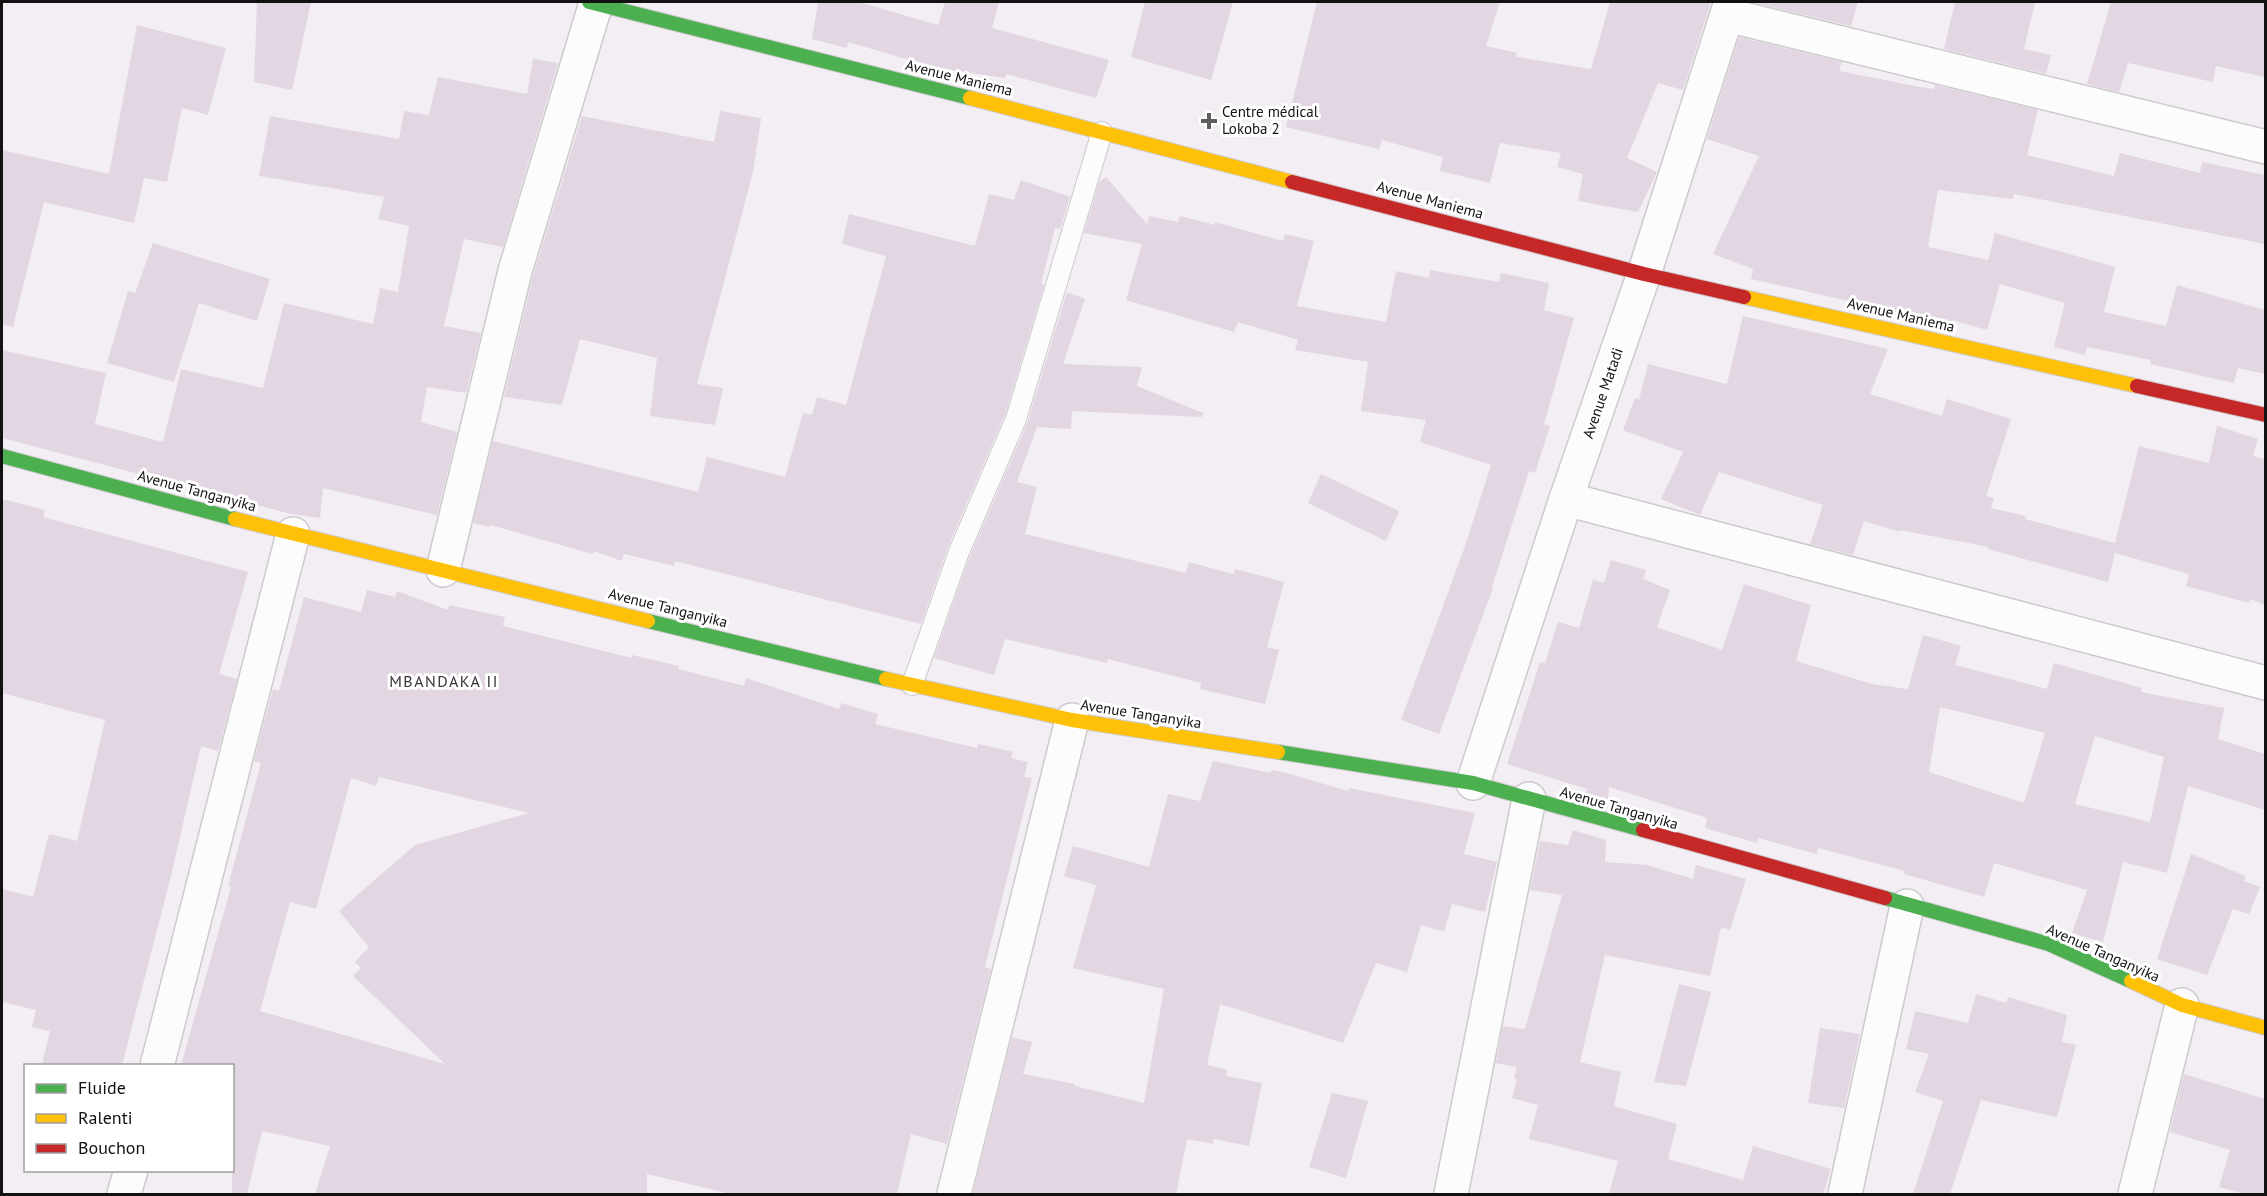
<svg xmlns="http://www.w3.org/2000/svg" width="2267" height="1196" viewBox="0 0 2267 1196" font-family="'PT Sans',sans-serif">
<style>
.building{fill:#e1d6e1;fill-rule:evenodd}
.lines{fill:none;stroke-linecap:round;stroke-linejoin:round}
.lane-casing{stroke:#cdcacd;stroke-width:22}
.street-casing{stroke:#cdcacd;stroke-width:36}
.fast-casing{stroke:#cdcacd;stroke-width:16}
.slow-casing{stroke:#cdcacd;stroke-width:16}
.jam-casing{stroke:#cdcacd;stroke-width:16}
.lane{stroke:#fdfcfd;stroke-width:20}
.street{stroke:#fdfcfd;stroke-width:33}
.fast{stroke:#4caf50;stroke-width:14}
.slow{stroke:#ffc107;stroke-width:14}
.jam{stroke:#c62828;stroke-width:14}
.poi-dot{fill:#615e61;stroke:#fff;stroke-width:2}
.labels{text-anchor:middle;stroke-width:6;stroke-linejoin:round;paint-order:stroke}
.street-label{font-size:15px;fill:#131012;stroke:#fff}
.poi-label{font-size:15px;fill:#131012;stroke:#fff;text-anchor:start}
.neighbourhood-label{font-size:16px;letter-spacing:1.5px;fill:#3a343a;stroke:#fff}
</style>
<rect width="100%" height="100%" fill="#f3eef3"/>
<g class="building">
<path d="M257,2H311L292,90L254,82Z"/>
<path d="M818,2H859L938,25L945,2H999L992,28L1109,60L1096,98L1006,74L1005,78L937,68L848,42L847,48L812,39Z"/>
<path d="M1145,2H1233L1211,80L1131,57Z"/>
<path d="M1317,2H1500L1486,46L1517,53L1516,57L1591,69L1610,2H1711L1683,90L1658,83L1627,158L1657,172L1638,212L1578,201L1583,174L1557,167L1561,153L1500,143L1490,183L1440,171L1443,157L1382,140L1379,149L1286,127Z"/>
<path d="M1751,2H1858L1851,26Z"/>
<path d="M1955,2H2035L2024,49L2051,55L2046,74L1944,49Z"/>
<path d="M2111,2H2265V77L2216,66L2213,82L2128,63L2119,92L2087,84Z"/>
<path d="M137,25L226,48L208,115L182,108L167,182L144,178L134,223L44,202L13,327L2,325V150L109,174Z"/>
<path d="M1739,37L1842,62L1839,71L1920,87L1934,89L1935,85L2038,110L2027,155L2114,176L2120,153L2200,173L2202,162L2265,175V244L2014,194L2013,199L1938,190L1928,247L1988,260L1995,233L2115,267L2104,312L2166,326L2177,285L2265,310V374L2238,368L2234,383L2150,364L2151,360L2087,347L2085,355L2054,347L2065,303L2000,284L1987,330L1952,320L1951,324L1903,311L1902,313L1751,279L1753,269L1713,254L1759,156L1707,139Z"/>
<path d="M533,59L558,63L503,247L464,239L444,326L481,333L466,393L427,387L421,422L457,432L437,515L323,488L320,518L291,514L2,438V350L106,373L95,424L163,442L181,369L263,388L284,303L373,324L380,288L398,292L409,226L378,219L384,197L259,176L270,116L399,139L404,111L429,115L438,77L527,94Z"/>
<path d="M720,111L761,118L753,172L697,384L723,388L715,425L650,416L657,358L580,339L562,405L504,397L533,276L582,116L714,142Z"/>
<path d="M1106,177L1147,224L1149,216L1178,222L1180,216L1215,225V222L1283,241L1285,234L1314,241L1297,306L1386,322L1396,271L1429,278L1430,270L1499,282L1501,273L1549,283L1544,310L1574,318L1544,424L1550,426L1535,473L1529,471L1492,587L1493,588L1439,734L1401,720L1464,549L1491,465L1420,442L1426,420L1361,411L1368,362L1295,350L1298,340L1238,322L1234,332L1126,300L1142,244L1084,233L1099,182Z"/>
<path d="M1021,180L1070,197L1060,229L1055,228L1041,284L1044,285L1005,415L948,547L921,624L675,561L674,566L624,554L622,561L594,551L592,554L491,525L490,527L473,523L493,441L698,492L707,457L785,477L803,413L812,415L817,397L846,405L886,256L842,244L849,214L975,246L989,194L1014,200Z"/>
<path d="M153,243L270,279L257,321L199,303L174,382L107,363L128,291L135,293Z"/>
<path d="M1067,292L1085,299L1063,364L1142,367L1137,386L1203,413L1202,417L1072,411L1071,429L1037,427L1017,482L1037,487L1025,534L1186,573L1189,562L1233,574L1235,569L1284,582L1267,647L1279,650L1265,704L1200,689L1201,683L1108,659L1107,663L1005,639L994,675L934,658L970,556L1027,424Z"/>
<path d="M1743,316L1888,349L1870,394L1942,416L1947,399L2011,419L1986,496L1994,498L1991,508L2026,516L2025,519L2115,543L2139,446L2209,463L2217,426L2258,439L2253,456L2265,459V605L2250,599L2249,603L2186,586L2189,574L2115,553L2108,582L1988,549L1989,547L1900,530V532L1864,521L1853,555L1810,544L1823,505L1719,472L1700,515L1661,499L1683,452L1623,430L1635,398L1639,400L1648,364L1727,384Z"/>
<path d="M1321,474L1399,511L1386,541L1308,503Z"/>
<path d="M2,499L45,510L43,517L248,572L219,674L237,679L218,751L201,746L170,880L122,1065H42L50,1031L32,1027L36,1010L2,1002V889L33,897L49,834L77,841L105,720L2,693Z"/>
<path d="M1611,560L1646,570L1643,579L1670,590L1657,627L1722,650L1744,584L1811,605L1796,661L1872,684L1908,689L1923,635L1961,646L1955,665L2047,689L2054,663L2142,688L2141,692L2224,708L2218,739L2265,754V810L2188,786L2167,873L2123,862L2103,942L2072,933L2087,890L1994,863L1984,897L1904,874L1905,871L1818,848L1817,854L1758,838L1757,843L1705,828L1707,818L1609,787L1608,801L1585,795L1587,789L1507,764L1540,662L1545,663L1558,622L1579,628L1593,580L1604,583ZM1940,707L2045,733L2024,803L1929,772ZM2095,736L2164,757L2150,822L2075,804Z"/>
<path d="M367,590L395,597L397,591L448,610L449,605L505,617L503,626L632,658V655L679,666L678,669L744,686L746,678L839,709L841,703L878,714L875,724L977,748L978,744L1013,752L1011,758L1028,762L1024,777L1032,778L985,967L991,969L947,1144L911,1134L897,1194H731L647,1174V1194H315L330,1146L262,1131L247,1194H232V1065H181L231,887L228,886L261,763L254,761L273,689L279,691L304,597L361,612ZM379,777L529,813L415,845L339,911L369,947L355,962L361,968L353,976L445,1064L260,1011L290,902L316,909L351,778L376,786Z"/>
<path d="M1213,761L1271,773L1272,770L1283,772L1348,791L1349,788L1475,813L1464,854L1497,862L1485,912L1452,904L1444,932L1421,925L1407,972L1376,963L1343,1043L1220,1004L1207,1065L1227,1070L1226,1076L1262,1083L1249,1146L1214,1139L1213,1144L1187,1139L1176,1194H973L1012,1037L1032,1042L1023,1074L1075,1084V1086L1144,1103L1164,989L1073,968L1096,885L1064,876L1073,846L1149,867L1168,794L1200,801Z"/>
<path d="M1573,830L1606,840L1605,862L1647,865L1693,879L1696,865L1746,879L1730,930L1721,927L1710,976L1605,955L1580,1062L1621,1072L1614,1106L1677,1124L1668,1159L1743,1180L1753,1146L1831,1169L1823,1194H1609L1618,1161L1529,1139L1538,1105L1512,1098L1517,1079L1514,1078L1517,1067L1496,1063L1503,1026L1525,1029L1562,895L1530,890L1540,841L1568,845Z"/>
<path d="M2191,854L2246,876L2244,881L2260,887L2249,914L2233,909L2207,975L2157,959Z"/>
<path d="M1679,984L1711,992L1686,1086L1654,1082Z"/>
<path d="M1976,994L2006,1003L2008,997L2067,1015L2062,1042L2076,1045L2057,1117L1981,1100L1950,1194H1913L1943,1101L1915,1092L1929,1054L1906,1049L1915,1011L1968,1023Z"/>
<path d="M1820,1028L1860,1034L1844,1108L1808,1103Z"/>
<path d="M2184,1074L2265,1099V1194H2244L2219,1187L2230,1150L2170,1132Z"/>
<path d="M1332,1093L1368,1101L1346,1178L1309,1167Z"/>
</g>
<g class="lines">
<g class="lane-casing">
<path id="lane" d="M912,685L959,552L1016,419L1102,132"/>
</g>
<g class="street-casing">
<g id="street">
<path d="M1727,15L2266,147"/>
<path d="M1566,499L2266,683"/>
<path d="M443,570L515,271L596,3"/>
<path d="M1473,783L1566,499L1644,274L1731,2"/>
<path d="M157,1066L293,534"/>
<path d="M124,1194L131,1170"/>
<path d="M954,1194L1072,720"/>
<path d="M1451,1194L1529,799"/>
<path d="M1845,1194L1907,906"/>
<path d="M2135,1194L2182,1005"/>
</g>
</g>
<g class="fast-casing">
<g id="fast">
<path d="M589,2L970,98"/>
<path d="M2,456L235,519"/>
<path d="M648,621L886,679"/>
<path d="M1278,752L1473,783L1643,830"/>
<path d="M1885,898L2049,944L2131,981"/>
</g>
</g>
<g class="slow-casing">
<g id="slow">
<path d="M970,98L1292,182"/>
<path d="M1744,297L2137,386"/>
<path d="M235,519L648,621"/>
<path d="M886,679L1072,720L1278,752"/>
<path d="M2131,981L2182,1005L2266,1028"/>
</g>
</g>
<g class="jam-casing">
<g id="jam">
<path d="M1292,182L1644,274L1744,297"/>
<path d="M2137,386L2266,415"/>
<path d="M1643,830L1885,898"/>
</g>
</g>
<use href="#lane" class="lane"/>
<use href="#street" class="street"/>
<use href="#fast" class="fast"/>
<use href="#slow" class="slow"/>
<use href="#jam" class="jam"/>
</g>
<path class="poi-dot" d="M1206 112h6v6h6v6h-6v6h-6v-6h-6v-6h6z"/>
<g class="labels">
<g class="street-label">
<text transform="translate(959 78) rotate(14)" y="5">Avenue Maniema</text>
<text transform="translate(1430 200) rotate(15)" y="5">Avenue Maniema</text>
<text transform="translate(1901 315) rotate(13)" y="5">Avenue Maniema</text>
<text transform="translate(1603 393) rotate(-71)" y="5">Avenue Matadi</text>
<text transform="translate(197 491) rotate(15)" y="5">Avenue Tanganyika</text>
<text transform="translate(668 608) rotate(14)" y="5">Avenue Tanganyika</text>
<text transform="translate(1141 714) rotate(9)" y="5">Avenue Tanganyika</text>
<text transform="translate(1619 808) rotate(16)" y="5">Avenue Tanganyika</text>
<text transform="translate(2103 953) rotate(24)" y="5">Avenue Tanganyika</text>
</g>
<g class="poi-label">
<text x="1222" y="117">Centre médical<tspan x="1222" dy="17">Lokoba 2</tspan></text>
</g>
<g class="neighbourhood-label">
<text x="444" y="687">MBANDAKA II</text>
</g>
</g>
<rect width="2267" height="1196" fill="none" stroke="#131012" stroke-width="6"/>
<rect x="24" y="1064" width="210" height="108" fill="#ffffff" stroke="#a19fa0" stroke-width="1.5"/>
<rect x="36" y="1084" width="30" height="9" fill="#4caf50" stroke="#a19fa0" stroke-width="1.5"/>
<text x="78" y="1094" font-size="18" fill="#131012">Fluide</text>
<rect x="36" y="1114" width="30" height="9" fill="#ffc107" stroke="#a19fa0" stroke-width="1.5"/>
<text x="78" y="1124" font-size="18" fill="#131012">Ralenti</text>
<rect x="36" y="1144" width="30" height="9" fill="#c62828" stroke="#a19fa0" stroke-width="1.5"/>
<text x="78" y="1154" font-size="18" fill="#131012">Bouchon</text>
</svg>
